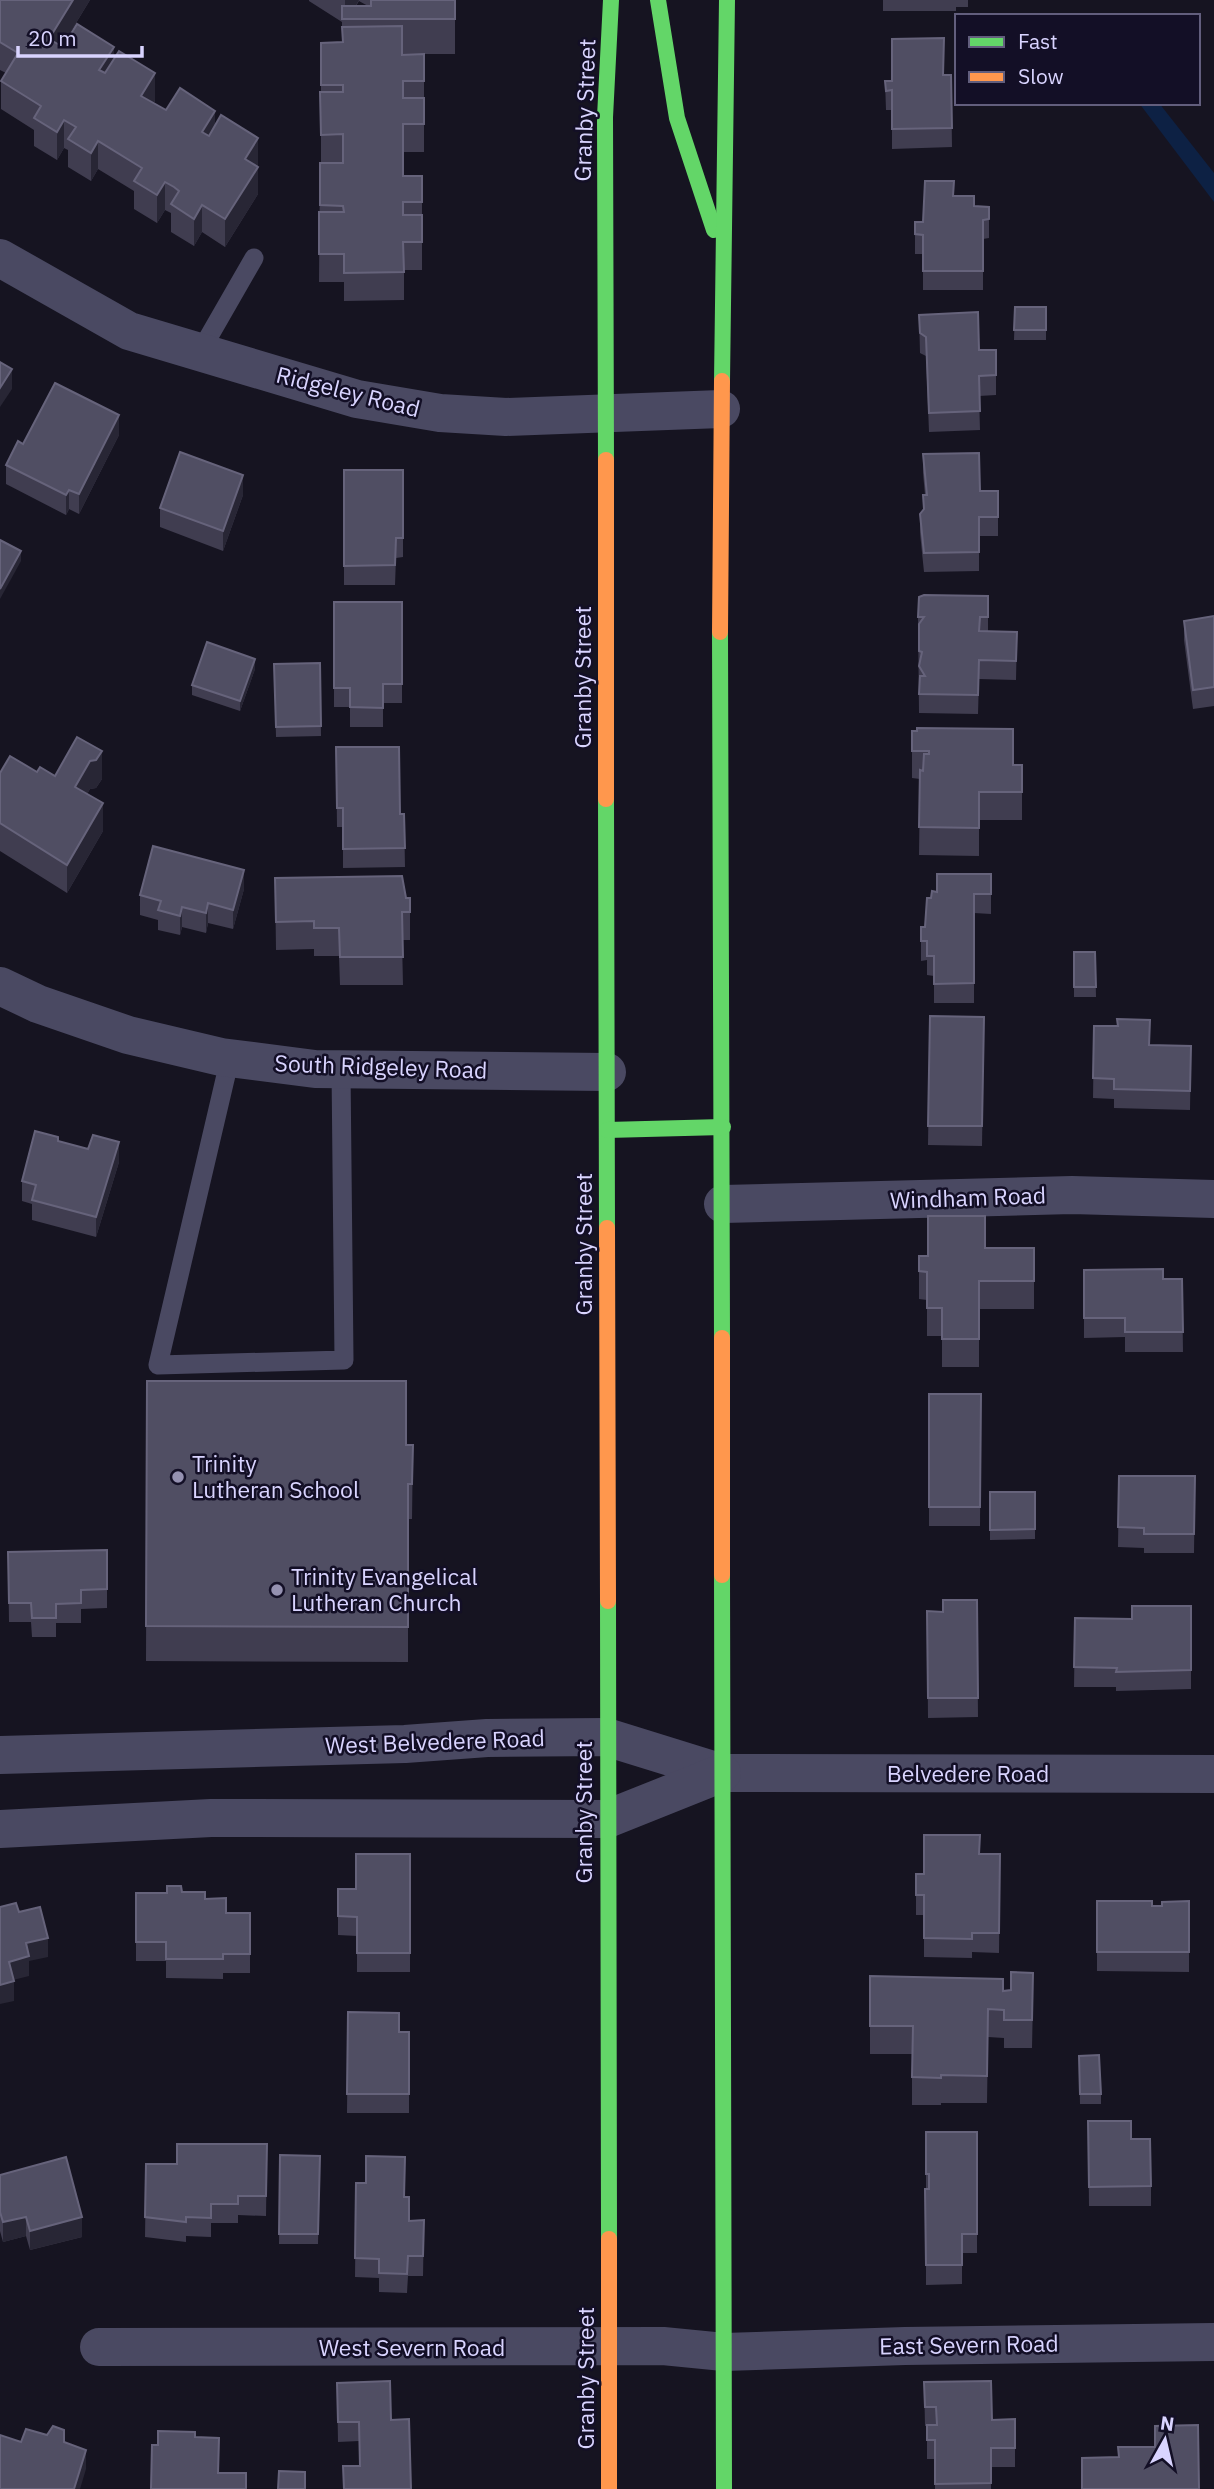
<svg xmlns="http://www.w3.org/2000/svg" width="1214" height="2489" viewBox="0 0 1214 2489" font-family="'IBM Plex Sans',sans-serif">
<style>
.water{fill:#0d2144}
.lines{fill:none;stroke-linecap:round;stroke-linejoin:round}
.lane{stroke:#4a4962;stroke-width:19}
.street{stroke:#4a4962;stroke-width:38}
.fast{stroke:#63d668;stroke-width:16}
.slow{stroke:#ff974d;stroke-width:16}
.wall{fill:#403d50;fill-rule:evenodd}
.shaded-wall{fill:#282635}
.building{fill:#504e63;stroke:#66637b;stroke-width:2}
.poi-dot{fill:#9591b1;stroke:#130f26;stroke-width:2.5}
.labels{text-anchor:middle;stroke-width:5;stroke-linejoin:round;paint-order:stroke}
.street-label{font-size:23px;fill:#d9d4ff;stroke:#130f26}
.poi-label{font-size:23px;fill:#d9d4ff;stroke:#130f26;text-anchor:start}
</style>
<rect width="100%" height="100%" fill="#161421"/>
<path class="water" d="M1139,103H1159L1214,173V202Z"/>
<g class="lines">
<g class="lane">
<path d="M200,352L254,258"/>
<path d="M230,1058L158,1365L344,1360L341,1069"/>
</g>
<g class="street">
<path d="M0,258L129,331L357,399L440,413L506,417L721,409"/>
<path d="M0,986L38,1004L128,1035L221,1057L315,1069L607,1072"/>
<path d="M723,1204L1072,1195L1214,1199"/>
<path d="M0,1755L405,1744L487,1738L606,1737L722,1773L1214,1774"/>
<path d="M0,1829L211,1818L607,1819L722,1773"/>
<path d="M99,2347L663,2346L724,2352L905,2346L1214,2342"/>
</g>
<g class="fast">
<path d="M658,0L677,118L714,230"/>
<path d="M722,381L727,0"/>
<path d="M606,460L605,117L611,0"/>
<path d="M720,632L722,1338"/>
<path d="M606,799L607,1228"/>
<path d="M607,1130L723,1127"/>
<path d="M722,1575L724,2489"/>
<path d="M608,1601L609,2239"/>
</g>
<g class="slow">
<path d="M606,460V799"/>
<path d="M720,632L722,381"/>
<path d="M607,1228L608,1601"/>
<path d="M722,1338V1575"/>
<path d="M609,2239V2489"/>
</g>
</g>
<g class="wall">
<path d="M0,0H90L62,46L114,59L155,100L154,103L166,110L215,125L258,165V194L225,247L202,232L194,246L171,232V213L165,210L157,223L134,209V191L98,169L91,181L68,167V150L64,148L57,160L34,146V130L1,109V81L6,73L0,70Z"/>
<path d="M309,0H455V54H402H424V152H403V176H422V270H404V300L344,301V282H319L320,163H343L321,162V43L342,42V22L309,1ZM359,1L368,6H356Z"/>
<path d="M883,0H968V7H956V11H883Z"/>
<path d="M943,75H951L952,147L892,149V110H886L885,81Z"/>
<path d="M954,196L974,206L989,207V238L983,239V290H923V254H915V222H923Z"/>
<path d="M1015,307H1046V340H1014Z"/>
<path d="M919,315L979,350L996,375V395L979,396L980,430L929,432L926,356L920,353Z"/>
<path d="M119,435L79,514L69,509L66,515L6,484V465Z"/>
<path d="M923,454L980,491L998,517V536H979V571L924,572L920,533V514L923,509L925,495L923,473Z"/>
<path d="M344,470H403V557L396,558L395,585H344Z"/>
<path d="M243,495L223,551L160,527V508Z"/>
<path d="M988,596V631L1017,632L1016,680L979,679L978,714L919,713L918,617Z"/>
<path d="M334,602H402V703H383V727H350V707H334Z"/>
<path d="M1214,616V706L1193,709L1184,640V621Z"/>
<path d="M320,663L321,736L276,737L274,664Z"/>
<path d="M255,669L240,711L192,695V685Z"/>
<path d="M912,731L1013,765H1022V820H979V856L919,855L920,779L912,778Z"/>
<path d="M336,747L400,814H404L405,867L343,868V827H337Z"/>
<path d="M37,772L55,776L102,779L96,788L90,789L87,794L103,831L67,893L0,851V773Z"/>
<path d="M991,874V914L974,913V1003H934V976L927,975V960L921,961V927H925L931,898L937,892Z"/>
<path d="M275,878L410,898V940H402L403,985H340L339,956H314V949L276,950Z"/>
<path d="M244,889L233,929L208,923L206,933L182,927L180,935L158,930V920L140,915V895Z"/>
<path d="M1074,952H1095L1096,997H1074Z"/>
<path d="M930,1016L984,1017L982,1146L928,1145Z"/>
<path d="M1094,1026L1149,1045L1191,1046L1190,1110L1114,1108V1099L1093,1098Z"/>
<path d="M58,1142L119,1162L96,1237L32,1220V1204L22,1201V1181Z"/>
<path d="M985,1248H1034V1309H979V1367H942V1336H927V1300L919,1299V1256H928Z"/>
<path d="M1084,1270L1163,1279H1182L1183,1352H1125V1337L1084,1338Z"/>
<path d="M147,1381L406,1445H413L412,1519H408V1662L146,1661Z"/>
<path d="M929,1394H981L980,1526H929Z"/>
<path d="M1119,1476H1195L1194,1553H1144V1548L1118,1547Z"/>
<path d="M990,1492H1035V1539L990,1540Z"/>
<path d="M107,1550V1608L81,1609V1623H56V1637H32L31,1622H9L8,1552Z"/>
<path d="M977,1600L978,1717L928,1718L927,1611L943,1612Z"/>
<path d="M1191,1606V1689L1116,1691V1687H1074L1075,1618L1132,1619Z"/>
<path d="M410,1854V1972H357V1936L338,1935V1889H356Z"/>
<path d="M980,1854H1000L999,1953L972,1952V1958L924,1957V1915H916V1895L924,1874Z"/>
<path d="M182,1892L205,1899L226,1913H250V1973H223V1979L166,1978V1961H136V1893Z"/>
<path d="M1097,1901L1162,1906L1189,1901V1972L1097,1971Z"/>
<path d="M870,1976L1003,1991L1033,2000L1032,2048H1004V2038L988,2037L987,2103H941V2105H912V2054H870Z"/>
<path d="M348,2012L399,2032H409V2113H347Z"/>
<path d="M1079,2056L1101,2094V2104H1080Z"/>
<path d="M1088,2121L1131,2139L1151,2186V2206H1089Z"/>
<path d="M926,2132H977V2253H962V2284L926,2285Z"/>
<path d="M267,2144L266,2216L238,2215V2223H211V2237L186,2236V2242L145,2237L146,2164H177Z"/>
<path d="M280,2155L320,2156L318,2244H279Z"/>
<path d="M0,2175L82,2237L30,2250L26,2236L3,2242L0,2231Z"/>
<path d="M356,2183L405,2197L409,2221L424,2220L423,2276H408L407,2293L379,2292V2278L355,2277Z"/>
<path d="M924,2382L992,2420L1015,2419V2467H991V2489H935V2459H927V2426H925Z"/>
<path d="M337,2383L391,2420L411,2489H343V2466H360L359,2441L338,2442Z"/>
</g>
<g class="shaded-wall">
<path d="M73,0H90L49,67V39Z"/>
<path d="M345,0H359L348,19H345Z"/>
<path d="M114,47V74L99,97V70Z"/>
<path d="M155,73V100L141,123V96Z"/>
<path d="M215,111V139L202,160V132Z"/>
<path d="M64,120V148L57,160V132Z"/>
<path d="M258,138V165L245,186V159Z"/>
<path d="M98,141V169L91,181V153Z"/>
<path d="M258,167V194L225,247V219Z"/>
<path d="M165,182V210L157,223V195Z"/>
<path d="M202,205V232L194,246V219Z"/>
<path d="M12,369V389L0,407V388Z"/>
<path d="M119,415V435L79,514V494Z"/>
<path d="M243,475V495L223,551V531Z"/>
<path d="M69,490V509L66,515V495Z"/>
<path d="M21,551V561L0,599V589Z"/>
<path d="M255,659V669L240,711V701Z"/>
<path d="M102,751V779L96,788L90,789L75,815V787L90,761Z"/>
<path d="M103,803V831L67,893V865Z"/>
<path d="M244,870V889L233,929V910Z"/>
<path d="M208,903V923L206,933V913Z"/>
<path d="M182,907V927L180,935V916Z"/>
<path d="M119,1142V1162L96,1237V1217Z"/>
<path d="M48,1938V1957L29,1961V1976L9,1981V1962L26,1943Z"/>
<path d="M14,1981V2001L0,2004V1985Z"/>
<path d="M26,2217V2236L3,2242V2222Z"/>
<path d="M82,2217V2237L30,2250V2231Z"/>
<path d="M86,2450V2469L80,2489H74Z"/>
</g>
<g class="building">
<path d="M0,0H73L49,39L63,47L77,24L114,47L99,70L105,73L119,51L155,73L141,96L166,110L180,88L215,111L202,132L209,136L221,115L258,138L245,159L258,167L225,219L202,205L194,219L171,204L179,191L174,187L165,182L157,195L134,181L142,168L98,141L91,153L68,139L76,127L64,120L57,132L34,118L41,106L1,81L18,53L0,42Z"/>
<path d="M371,0H455V19H342V6H371Z"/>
<path d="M402,26V55L424,54V81H403V98H424V124H403V176H422V202H403V215H422V242H403L404,272L344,273V254H319V212H344L343,206L320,205V163H343V134L321,135L320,92H343V85H321V43L343,42L342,27Z"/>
<path d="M944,38L943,75H951L952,128L892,129V90L886,91L885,81H892V39Z"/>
<path d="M925,181H954L953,196H974V206L989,207V219L983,220V271H923V235L915,234V222H923Z"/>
<path d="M1015,307H1046V330H1014Z"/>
<path d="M978,312L979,350H996V375L979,376L980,411L929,413L926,337L920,333L919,315Z"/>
<path d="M0,362L12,369L0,388Z"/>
<path d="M55,383L119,415L79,494L69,490L66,495L6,465L18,441L23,444Z"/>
<path d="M180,452L243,475L223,531L160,508Z"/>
<path d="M979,453L980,491H998V517H979V552L924,553L920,514L924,509L923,495H927L923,454Z"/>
<path d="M344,470H403V538H396L395,565L344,566Z"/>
<path d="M0,540L21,551L0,589Z"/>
<path d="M924,595L988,596V617H980L979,631L1017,632L1016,661L979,660L978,695L919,694L920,676H925L919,666L922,652L919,651V624L924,617H918L919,597Z"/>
<path d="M334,602H402V684H383V708L350,707V688H334Z"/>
<path d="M1214,616V687L1193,690L1184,621Z"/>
<path d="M207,642L255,659L240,701L192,685Z"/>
<path d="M320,663L321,726L276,727L274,664Z"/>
<path d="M917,728L1013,729V765H1022V792H979V828L919,827L920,770L923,771L924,754H929V751H912V731H917Z"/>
<path d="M77,737L102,751L96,760L90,761L75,787L103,803L67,865L0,823V773L10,756L37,772L40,767L55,776Z"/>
<path d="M336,747H399L400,814H404L405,848L343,849V808H337Z"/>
<path d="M153,846L244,870L233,910L208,903L206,913L182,907L180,916L158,910L161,901L140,895Z"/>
<path d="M937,874H991V894H974V983L934,984V956H927V941H921V927H925L927,898H931L932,891L937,892Z"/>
<path d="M402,876L406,898H410V912H402L403,957H340L339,928H314V921L276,922L275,878Z"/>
<path d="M1074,952H1095L1096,987H1074Z"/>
<path d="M930,1016L984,1017L982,1126H928Z"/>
<path d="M1117,1019L1150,1020L1149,1045L1191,1046L1190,1091L1114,1089V1079L1093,1078L1094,1026H1118Z"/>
<path d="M35,1131L58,1137V1141L88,1149L93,1135L119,1142L96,1217L32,1200L36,1185L22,1181Z"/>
<path d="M928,1216H985V1248H1034V1281H979V1339H942V1308H927V1272L919,1271V1256H928Z"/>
<path d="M1163,1269V1279H1182L1183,1332H1125V1318H1084V1270Z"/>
<path d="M147,1381H406V1445H413L412,1484H408V1627L146,1626Z"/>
<path d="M929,1394H981L980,1507H929Z"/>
<path d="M1119,1476H1195L1194,1534H1144V1528L1118,1527Z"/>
<path d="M990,1492H1035V1529L990,1530Z"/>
<path d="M107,1550V1589L81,1590V1603L56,1604V1618H32L31,1603H9L8,1552Z"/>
<path d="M943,1600H977L978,1698H928L927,1611L943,1612Z"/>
<path d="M1132,1606H1191V1670L1116,1672L1117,1668L1074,1667L1075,1618L1132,1619Z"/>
<path d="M924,1835H980L979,1854H1000L999,1933H972V1939L924,1938V1895H916V1874H924Z"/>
<path d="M356,1854H410V1953H357V1917L338,1916V1889H356Z"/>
<path d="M167,1886H181L182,1892H205V1899L226,1898V1913H250V1954H223V1959H166V1942H136V1893H167Z"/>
<path d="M1097,1901H1152V1906H1162V1902L1189,1901V1952H1097Z"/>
<path d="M16,1903L19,1912L40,1907L48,1938L26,1943L29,1956L9,1962L14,1981L0,1985V1907Z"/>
<path d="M1011,1972L1033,1973L1032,2020H1004V2010L988,2009L987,2076L941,2075V2078L912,2077L913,2026H870V1976L1003,1979V1991L1011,1990Z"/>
<path d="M348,2012L399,2013V2032H409V2094H347Z"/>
<path d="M1099,2055L1101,2094H1080L1079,2056Z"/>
<path d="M1088,2121H1131V2139H1150L1151,2186L1089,2187Z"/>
<path d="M926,2132H977V2234H962V2265H926L925,2189H929V2174H926Z"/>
<path d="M177,2144H267L266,2196H238V2204H211V2218L186,2217V2222L145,2217L146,2164H177Z"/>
<path d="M280,2155L320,2156L318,2234H279Z"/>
<path d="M366,2156L405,2157L404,2197H409V2221L424,2220L423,2256H408L407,2274L379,2273V2259L355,2258L356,2183H366Z"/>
<path d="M66,2157L82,2217L30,2231L26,2217L3,2222L0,2212V2175Z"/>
<path d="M390,2381L391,2420L409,2419L411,2489H344L343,2466H360L359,2422H338L337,2383Z"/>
<path d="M991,2381L992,2420L1015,2419V2448H991V2483L935,2484V2440H927V2425H937L936,2407H925L924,2382Z"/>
<path d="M1198,2425L1199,2489H1082V2458L1119,2457L1118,2447H1155V2426Z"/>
<path d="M53,2426L64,2430V2442L86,2450L74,2489H0V2435L21,2442L26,2429L47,2435Z"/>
<path d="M158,2431L195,2432V2437L219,2438L218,2473H246V2489H151L152,2445H158Z"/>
<path d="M279,2471L305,2472V2489H278Z"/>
</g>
<g class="poi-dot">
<circle cx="178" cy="1477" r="7"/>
<circle cx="277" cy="1590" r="7"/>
</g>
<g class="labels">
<g class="street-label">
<text transform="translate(585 110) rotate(-88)" y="8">Granby Street</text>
<text transform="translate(348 392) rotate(14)" y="8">Ridgeley Road</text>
<text transform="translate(583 677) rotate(-90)" y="8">Granby Street</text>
<text transform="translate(381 1067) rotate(2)" y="8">South Ridgeley Road</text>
<text transform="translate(968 1198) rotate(-2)" y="8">Windham Road</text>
<text transform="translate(584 1244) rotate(-90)" y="8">Granby Street</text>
<text transform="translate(435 1742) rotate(-2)" y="8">West Belvedere Road</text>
<text x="968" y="1782">Belvedere Road</text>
<text transform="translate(584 1812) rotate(-90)" y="8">Granby Street</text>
<text transform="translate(969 2345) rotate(-1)" y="8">East Severn Road</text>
<text x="412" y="2356">West Severn Road</text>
<text transform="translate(586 2378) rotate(-90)" y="8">Granby Street</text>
</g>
<g class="poi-label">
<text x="192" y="1472">Trinity<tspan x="192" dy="26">Lutheran School</tspan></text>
<text x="291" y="1585">Trinity Evangelical<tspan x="291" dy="26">Lutheran Church</tspan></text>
</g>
</g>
<rect x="955" y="14" width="245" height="91" fill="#130f26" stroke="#625e7d" stroke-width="2"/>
<rect x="969" y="37" width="35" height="10" fill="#63d668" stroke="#625e7d" stroke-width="2"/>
<text x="1018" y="49" font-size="21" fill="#d9d4ff">Fast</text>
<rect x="969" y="72" width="35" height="10" fill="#ff974d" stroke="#625e7d" stroke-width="2"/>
<text x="1018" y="84" font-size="21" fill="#d9d4ff">Slow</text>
<g transform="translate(1165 2440) rotate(8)" stroke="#130f26" stroke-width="5" paint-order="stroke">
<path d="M0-5L12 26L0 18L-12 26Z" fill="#d9d4ff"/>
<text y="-10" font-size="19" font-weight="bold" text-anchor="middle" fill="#d9d4ff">N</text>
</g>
<path d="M18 46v10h124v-10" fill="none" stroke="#d9d4ff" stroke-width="3.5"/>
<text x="28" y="46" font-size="21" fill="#d9d4ff" stroke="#130f26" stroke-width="5" paint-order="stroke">20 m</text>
</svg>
